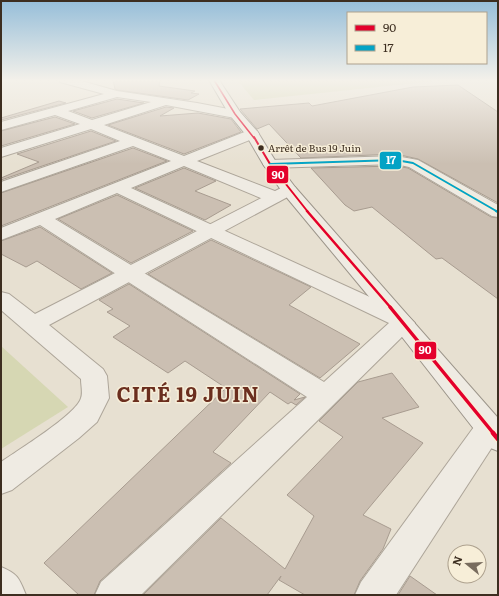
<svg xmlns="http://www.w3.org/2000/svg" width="499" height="596" viewBox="0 0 499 596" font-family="Literata,serif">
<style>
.green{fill:#d6d7b3}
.building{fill:#cbbfb2;stroke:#a89c90}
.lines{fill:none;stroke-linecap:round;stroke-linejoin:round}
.minor-casing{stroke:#ada599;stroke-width:2}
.tertiary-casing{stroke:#ada599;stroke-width:2}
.secondary-casing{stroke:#9c958a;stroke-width:2}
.minor{fill:#efebe3;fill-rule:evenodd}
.tertiary{fill:#efebe3;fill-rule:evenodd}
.secondary{fill:#efebe3;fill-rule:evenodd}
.bus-1-far4-casing{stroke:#f7eed8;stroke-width:3}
.bus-1-far3-casing{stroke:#f7eed8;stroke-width:4}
.bus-1-far2-casing{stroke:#f7eed8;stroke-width:5}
.bus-1-far1-casing{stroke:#f7eed8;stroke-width:6}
.bus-1-casing{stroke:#f7eed8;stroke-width:8}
.bus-2-far1-casing{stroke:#f7eed8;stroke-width:4}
.bus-2-casing{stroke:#f7eed8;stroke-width:5}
.bus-1-far4{stroke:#e4002b;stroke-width:1.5}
.bus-1-far3{stroke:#e4002b;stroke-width:2}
.bus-1-far2{stroke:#e4002b;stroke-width:2.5}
.bus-1-far1{stroke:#e4002b;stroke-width:3.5}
.bus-1{stroke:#e4002b;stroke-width:4.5}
.bus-2-far1{stroke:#03a3c5;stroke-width:2}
.bus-2{stroke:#03a3c5;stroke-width:2.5}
.bus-dot{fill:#3d2e20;stroke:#f7eed8;stroke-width:1.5}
.labels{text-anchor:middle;stroke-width:3;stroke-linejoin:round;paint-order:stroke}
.far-bus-label{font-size:10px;fill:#3d2e20;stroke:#f7eed8;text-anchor:start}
.near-district-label{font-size:20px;font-weight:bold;letter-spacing:1px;fill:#6b2e1e;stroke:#f7eed8}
.line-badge{stroke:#f7eed8;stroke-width:1.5}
.badge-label{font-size:11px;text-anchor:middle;font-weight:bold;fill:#fff}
</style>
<rect width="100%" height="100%" fill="#e7e0d1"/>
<g class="green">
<path d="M237,80H445L254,100Z"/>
<path d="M1,346L68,407L1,449Z"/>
</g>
<g class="building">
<path d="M113,80H160L159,86L195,91L191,93L199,94L188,100L117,90L115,89Z"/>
<path d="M458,85L498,112V203L418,159L396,154L301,158L269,124L257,129L240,109L309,103L312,106L413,87Z"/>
<path d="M117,99L144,103L92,118L73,111Z"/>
<path d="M59,101L66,103L1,120V118Z"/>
<path d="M166,107L174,108L160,116L198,113L231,119L241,132L184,154L108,125Z"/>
<path d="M55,117L75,124L1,146V131Z"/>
<path d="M91,131L116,141L1,180V178L39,162L17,154Z"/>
<path d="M133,148L167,161L1,226V193Z"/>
<path d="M396,166L408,168L491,217L498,218V299L442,258L436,259L372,207L354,211L345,205L311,168Z"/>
<path d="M184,168L216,181L195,191L231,205L205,220L135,188Z"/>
<path d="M117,195L193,231L131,263L58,219Z"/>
<path d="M40,227L112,273L81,289L37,261L26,267L1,254V241Z"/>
<path d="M211,240L311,287L289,305L360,344L320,378L148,274Z"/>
<path d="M129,284L300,394L294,400L305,397L296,405L291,402L288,404L270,392L213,452L231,463L100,581L94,595H79L44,563L226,388L185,361L168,373L113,337L130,326L107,312L113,309L99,300Z"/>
<path d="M392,373L419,407L382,418L423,443L363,515L391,529L383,549L360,581L354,595H305L279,580L281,576L267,595H143L221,518L285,569L314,516L287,495L343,437L319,421L358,382Z"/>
<path d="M410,576L437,595H398Z"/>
</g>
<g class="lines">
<g class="minor-casing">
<g id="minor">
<path d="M59,80H78L117,91L197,103L239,111L241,114L239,117L235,118L166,105L104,125L184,156L247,131H257L259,134L257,137L197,161L280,193L282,197L280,201L274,202L268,201L184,166L131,188L405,313L415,323L411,328L141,595H95L101,582L307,397L40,225L1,240V228L171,161L133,146L1,192V182L120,141L91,129L1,157V148L80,124L55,115L1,130V122L104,94L60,82ZM117,97L151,102L92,120L68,111ZM117,193L389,323L324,382L55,219Z"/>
<path d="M396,156L418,160L498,205V217L492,216L409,167L396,164L270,168L265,167L263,164L265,161L270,160Z"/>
<path d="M489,416L498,419V438L396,595H355L361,582L479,420Z"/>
<path d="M1,567C18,574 19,578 26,595H1Z"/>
</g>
</g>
<g class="tertiary-casing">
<path id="tertiary" d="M289,185L295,187L297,190L295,193L49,325L103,369L107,376L109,398L97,422L79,438L12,490L1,494V462C17,451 77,414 81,398C83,393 81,385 81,379L1,310V292L9,294L35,314L283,187Z"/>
</g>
<g class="secondary-casing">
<path id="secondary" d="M209,80H219L240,112L257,131L276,162L295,187L498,418V451L488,447L395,328L283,193L263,164L246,135L229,114Z"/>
</g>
<use href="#minor" class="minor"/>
<use href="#tertiary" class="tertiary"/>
<use href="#secondary" class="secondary"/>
<g class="bus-1-far4-casing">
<path id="bus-1-far4" d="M214,80L235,114L254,138"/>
</g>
<g class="bus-1-far3-casing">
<path id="bus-1-far3" d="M254,137L270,164L308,212"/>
</g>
<g class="bus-1-far2-casing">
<path id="bus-1-far2" d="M307,211L391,308"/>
</g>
<g class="bus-1-far1-casing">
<path id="bus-1-far1" d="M390,307L494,434"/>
</g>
<g class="bus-1-casing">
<path id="bus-1" d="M493,433L498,439"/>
</g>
<g class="bus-2-far1-casing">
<path id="bus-2-far1" d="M270,164L396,160L413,163L498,212"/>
</g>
<g class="bus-2-casing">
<path id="bus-2" d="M496,211L498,212"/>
</g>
<use href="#bus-1-far4" class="bus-1-far4"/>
<use href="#bus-1-far3" class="bus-1-far3"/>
<use href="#bus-1-far2" class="bus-1-far2"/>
<use href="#bus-1-far1" class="bus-1-far1"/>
<use href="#bus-1" class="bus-1"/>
<use href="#bus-2-far1" class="bus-2-far1"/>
<use href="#bus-2" class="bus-2"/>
</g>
<linearGradient id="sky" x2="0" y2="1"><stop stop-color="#96bed9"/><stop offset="0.49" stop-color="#f4f1ea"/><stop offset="1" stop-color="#f4f1ea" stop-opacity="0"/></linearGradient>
<rect width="499" height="164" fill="url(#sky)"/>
<circle class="bus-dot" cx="261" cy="148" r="3.5"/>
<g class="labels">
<g class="far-bus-label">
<text x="268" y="152">Arrêt de Bus 19 Juin</text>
</g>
<g class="near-district-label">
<text x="188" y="402">CITÉ 19 JUIN</text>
</g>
</g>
<g class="line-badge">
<rect x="379" y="151" width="23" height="19" rx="4" fill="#03a3c5"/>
<rect x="266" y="165" width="23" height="19" rx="4" fill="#e4002b"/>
<rect x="414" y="341" width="23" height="19" rx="4" fill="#e4002b"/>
</g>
<g class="badge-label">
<text x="391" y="164">17</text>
<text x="278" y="179">90</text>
<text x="425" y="354">90</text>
</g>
<rect width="499" height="596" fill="none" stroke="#3d2e20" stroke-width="4"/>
<rect x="347" y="12" width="140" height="52" fill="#f7eed8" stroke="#ada18e"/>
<rect x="355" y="25" width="20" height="6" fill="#e4002b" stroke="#ada18e"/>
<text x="383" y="32" font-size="12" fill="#3d2e20">90</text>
<rect x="355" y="45" width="20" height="6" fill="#03a3c5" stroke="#ada18e"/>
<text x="383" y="52" font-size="12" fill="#3d2e20">17</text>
<g transform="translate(467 564) rotate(288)"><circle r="19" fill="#f7eed8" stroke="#ada18e"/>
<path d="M0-3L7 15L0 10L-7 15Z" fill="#786c5e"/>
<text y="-6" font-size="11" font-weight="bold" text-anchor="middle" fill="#3d2e20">N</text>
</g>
</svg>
